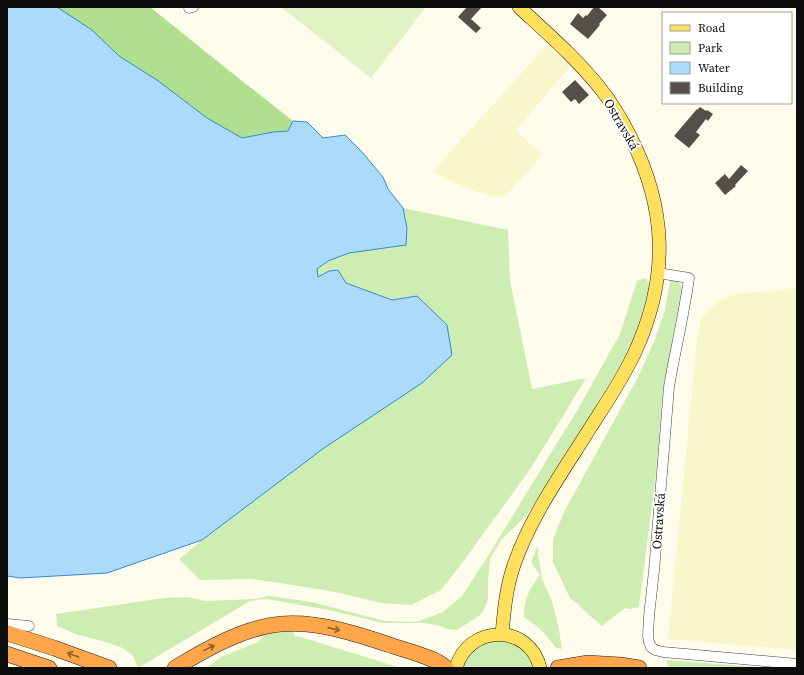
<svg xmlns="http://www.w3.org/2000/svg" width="804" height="675" viewBox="0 0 804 675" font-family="'Source Serif 4',serif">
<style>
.farmland{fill:#f8f6ca}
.green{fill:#ceedb2}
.forest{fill:#b0df90}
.pitch{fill:#e1f3c5}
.water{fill:#acdafb;stroke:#2c8bd9}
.building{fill:#564e48}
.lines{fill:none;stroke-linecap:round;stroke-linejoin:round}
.minor-casing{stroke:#404040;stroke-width:11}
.major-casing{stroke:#1e1e1e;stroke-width:14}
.highway-casing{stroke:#1e1e1e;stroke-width:16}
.minor{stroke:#fff;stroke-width:10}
.major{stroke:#ffe05c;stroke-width:13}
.highway{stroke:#ffa64a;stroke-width:15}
.oneway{stroke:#92612f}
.labels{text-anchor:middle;stroke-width:4;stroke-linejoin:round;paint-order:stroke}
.street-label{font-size:13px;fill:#0d0d0d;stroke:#fff}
</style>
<rect width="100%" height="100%" fill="#fffcec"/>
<g class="farmland">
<path d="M547,45L551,46L569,64L568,69L516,130L517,132L542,154L540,158L505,197L491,196L466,188L443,177L433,171Z"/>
<path d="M797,287V650L668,639L697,339L700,322L704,315L716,303L726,297L740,293L776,291Z"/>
</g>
<g class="green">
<path d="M403,208L508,230L510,281L532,389L586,378L531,468L462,563L441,590L411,605L381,603L335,592L281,583L251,579L200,580L179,559L202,540L324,448L422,383L417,296L392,300L346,283L329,271L318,278L317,269L328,261L349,253L406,245L407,228Z"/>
<path d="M645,278L650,285L633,344L585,425L526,516L501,540L490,559L488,581V598L484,610L479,616L457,630L448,629L436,625L424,623H383L328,610L267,599L250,601L138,668L133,656L123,648L102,641L78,635L57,626L56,614L164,598L188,597L205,601L255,599L269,596L312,602L385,621L416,622L443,612L462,596L488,556L578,409L620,334L637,281Z"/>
<path d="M670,281H677L681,285L683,293L674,329L663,390L656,474L639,607L630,609L625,608L602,626L589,615L578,604L570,598L553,562V540L564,512L637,379L654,342L665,310Z"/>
<path d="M538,546V554L542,579L552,601L559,630L562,649L556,648L546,635L539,628L524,617C524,599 529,589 540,575L531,562Z"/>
<path d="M294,628V635L401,668H206L221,657L258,642L271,629Z"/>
<path d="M498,640C523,643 523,649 536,668H463C470,649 479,644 498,640Z"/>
<path d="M667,660L767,668H671L667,665Z"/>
</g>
<path class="forest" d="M57,7H150L227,69L293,121L288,131L273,132L242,138L207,118L157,80L119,56L92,30Z"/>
<path class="pitch" d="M281,7H426L371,78Z"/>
<path class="water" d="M7,7H57L92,30L119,56L157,80L207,118L242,138L273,132L288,131L293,121L307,122L323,138L345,135L362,152L383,177L388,189L403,208L407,228L406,245L349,253L328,261L317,269L318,277L329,271L338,270L346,283L392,300L417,296L447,325L452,355L422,383L324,448L202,540L107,573L21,578L7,576Z"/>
<g class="building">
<path d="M467,7H482L471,19L481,28L476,33L458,17Z"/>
<path d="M594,7H598L607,15L599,24L600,25L588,39L570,24L578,13L583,18L586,15L587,16Z"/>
<path d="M575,80L589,95L579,104L575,99L571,102L562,92Z"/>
<path d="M700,107L706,111L707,110L713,114L708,121L706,119L696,132L700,135L689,148L674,136L697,109V110Z"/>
<path d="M741,165L748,171L735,185L736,186L725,195L715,183L725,174L729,179Z"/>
</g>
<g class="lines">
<g class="minor-casing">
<g id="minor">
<path d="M189,8L193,7"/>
<path d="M658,273L689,278C684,315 675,351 669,387L654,571L649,616L648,636L649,642L651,647L655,650L663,652L797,664"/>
<path d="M7,624L29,626"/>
</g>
</g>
<g class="major-casing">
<g id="major">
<path d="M502,634C504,612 506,589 513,568C529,519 560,476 587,433C604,406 623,379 636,350C669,276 667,209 630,136C622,120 612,103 600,88C576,58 547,33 519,7"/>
<path d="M456,668C468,624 530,623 540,668"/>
</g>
</g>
<g class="highway-casing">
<g id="highway">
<path d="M7,633L54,648L109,668"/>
<path d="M7,654L49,668"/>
<path d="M175,668C206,649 245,627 281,624C319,621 357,634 393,646C407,651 437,658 446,668"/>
<path d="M558,668L588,663L621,665L639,668"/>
</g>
</g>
<use href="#minor" class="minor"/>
<use href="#major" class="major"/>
<use href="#highway" class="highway"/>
</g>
<defs><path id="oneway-shaft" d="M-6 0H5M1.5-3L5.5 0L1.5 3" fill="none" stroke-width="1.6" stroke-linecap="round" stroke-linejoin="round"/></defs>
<g class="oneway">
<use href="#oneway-shaft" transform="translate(334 629) rotate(13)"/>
<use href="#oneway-shaft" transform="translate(209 648) rotate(-26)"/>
<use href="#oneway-shaft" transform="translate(73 655) rotate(-160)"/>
</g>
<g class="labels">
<g class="street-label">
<text transform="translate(622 124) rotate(60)" y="5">Ostravská</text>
<text transform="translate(658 521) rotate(-86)" y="5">Ostravská</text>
</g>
</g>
<rect width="804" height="675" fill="none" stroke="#0d0d0d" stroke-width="16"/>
<rect x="662" y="12" width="130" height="92" fill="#ffffff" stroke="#9e9e9e"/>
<rect x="670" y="25" width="20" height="6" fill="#ffe05c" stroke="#9e9e9e"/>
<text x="698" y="32" font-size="12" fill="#0d0d0d">Road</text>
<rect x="670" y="42" width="20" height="12" fill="#ceedb2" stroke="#9e9e9e"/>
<text x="698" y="52" font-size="12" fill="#0d0d0d">Park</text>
<rect x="670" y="62" width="20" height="12" fill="#acdafb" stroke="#9e9e9e"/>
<text x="698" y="72" font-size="12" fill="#0d0d0d">Water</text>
<rect x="670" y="82" width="20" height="12" fill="#564e48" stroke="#9e9e9e"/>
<text x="698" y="92" font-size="12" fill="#0d0d0d">Building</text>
</svg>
